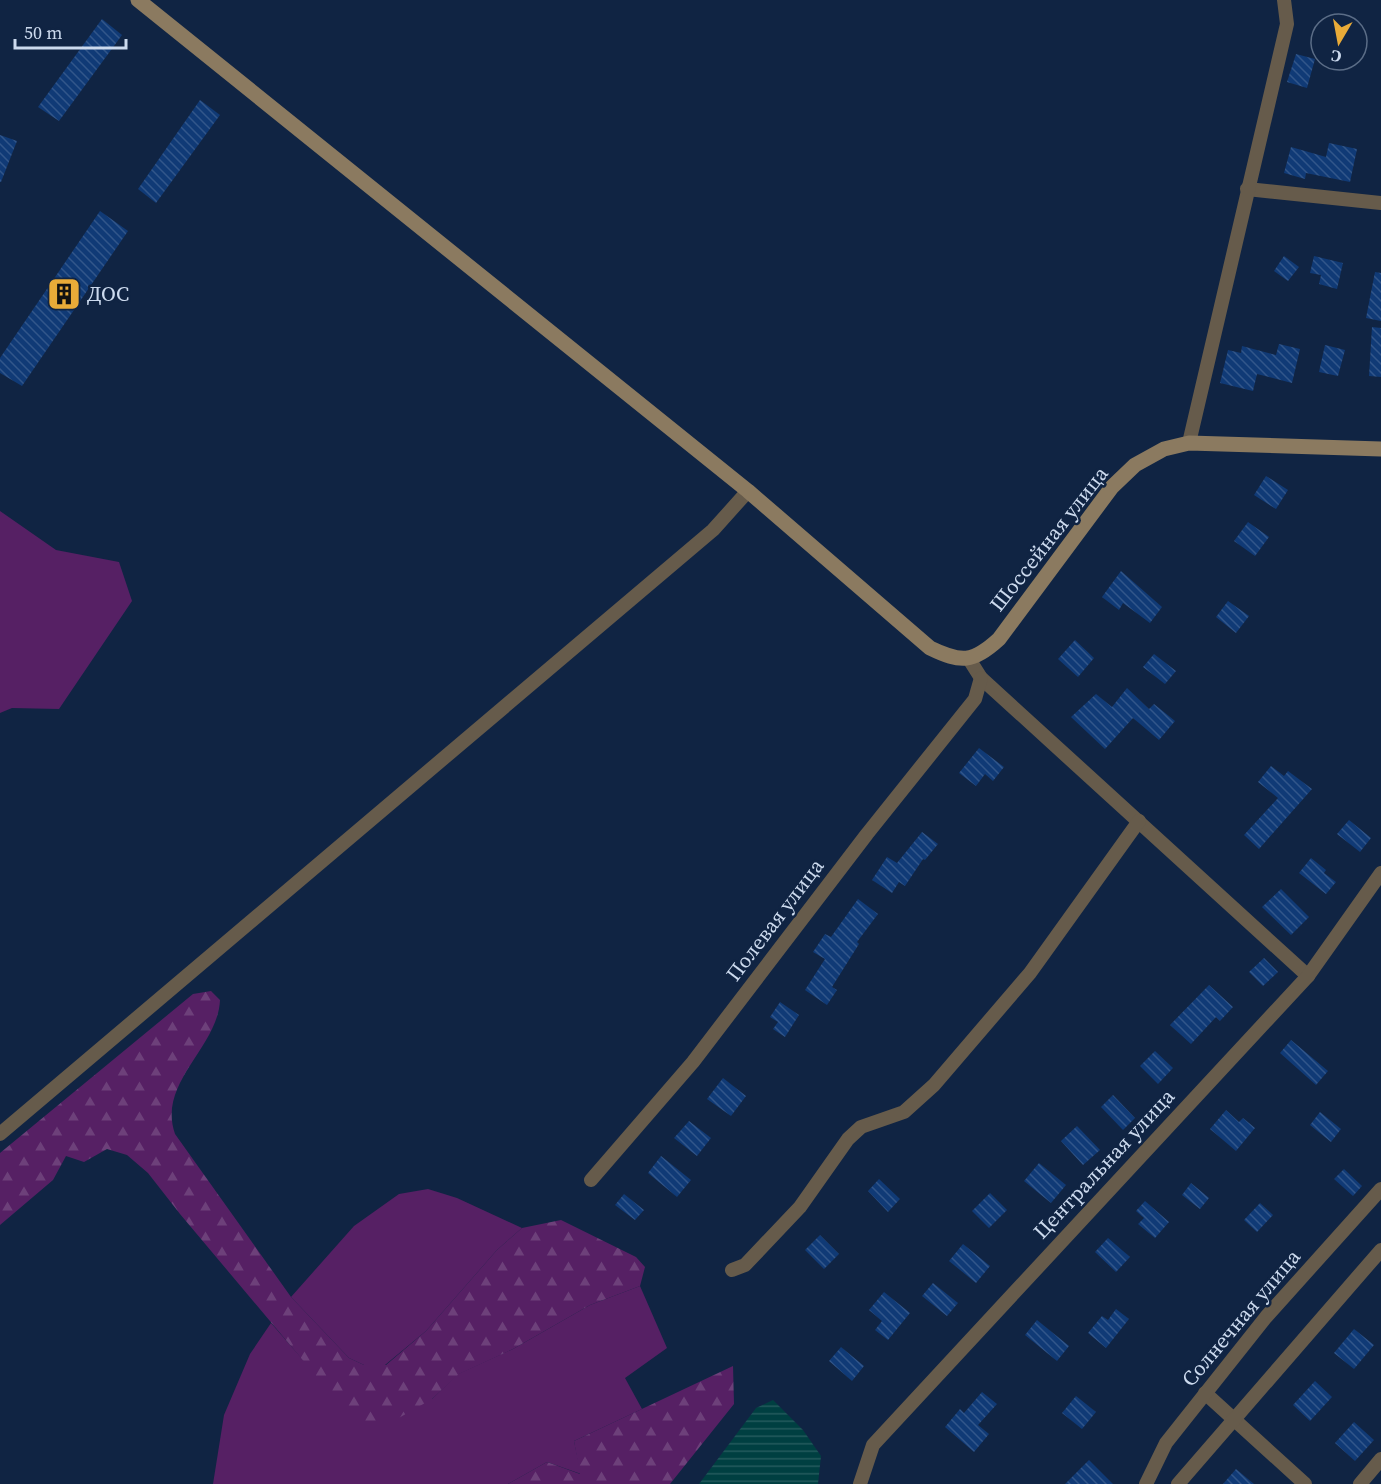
<svg xmlns="http://www.w3.org/2000/svg" width="1381" height="1484" viewBox="0 0 1381 1484" font-family="'Source Serif 4',serif">
<style>
.green{fill:#562064}
.forest{fill:url(#forest-firs)}
.water{fill:url(#water-rules)}
.building{fill:url(#building-back-hatch)}
.lines{fill:none;stroke-linecap:round;stroke-linejoin:round}
.street{stroke:#665b4b;stroke-width:14}
.secondary{stroke:#8b7a60;stroke-width:15}
.labels{text-anchor:middle;stroke-width:5;stroke-linejoin:round;paint-order:stroke}
.poi-label{font-size:21px;fill:#ccdaee;stroke:#102443;text-anchor:start}
.street-label{font-size:21px;fill:#ccdaee;stroke:#102443}
</style>
<defs>
<pattern id="forest-firs" width="22" height="20" patternUnits="userSpaceOnUse" patternTransform="scale(1.5)"><rect width="22" height="20" fill="#562064"/><path d="M5 1l3.5 6h-7zM16 11l3.5 6h-7z" fill="#6d407a"/></pattern>
<pattern id="water-rules" width="6" height="5" patternUnits="userSpaceOnUse" patternTransform="scale(1.5)"><rect width="6" height="5" fill="#003f41"/><path d="M0 2.5h6" fill="none" stroke="#245a5d"/></pattern>
<pattern id="building-back-hatch" width="6" height="6" patternUnits="userSpaceOnUse" patternTransform="scale(1.5)"><rect width="6" height="6" fill="#103a76"/><path d="M-1 5l2 2M0 0l6 6M5-1l2 2" fill="none" stroke="#32568a"/></pattern>
</defs>
<rect width="100%" height="100%" fill="#102443"/>
<g class="green">
<path d="M0,511L56,550L119,562L132,601L59,709L12,708L0,713Z"/>
<path d="M428,1189L457,1198L522,1228L497,1250L426,1331L385,1365H364L349,1358L291,1297L354,1226L399,1194Z"/>
<path d="M640,1286L667,1348L625,1378L642,1409L574,1441L581,1474L547,1462L508,1484H213L224,1415L250,1354L271,1323L304,1361L432,1399L458,1374L513,1349L590,1305Z"/>
</g>
<g class="forest">
<path d="M211,991L220,1000C218,1048 157,1082 175,1134L291,1297L349,1358L364,1365H386L426,1331L497,1250L522,1228L561,1220L636,1257L645,1267L640,1286L590,1305L513,1349L459,1374L432,1399L383,1427H368L348,1414L180,1214L148,1173L127,1155L107,1149L84,1162L66,1156L53,1180L0,1225V1153L193,994Z"/>
<path d="M733,1366L734,1404L670,1484H508L547,1462L580,1474L574,1441Z"/>
</g>
<path class="water" d="M773,1400L803,1430L821,1456L818,1484H699L756,1408Z"/>
<g class="building">
<path d="M102,19L122,35L59,121L38,107Z"/>
<path d="M1296,54L1315,59L1307,88L1287,82Z"/>
<path d="M200,100L220,115L156,203L138,189Z"/>
<path d="M0,135L17,141L1,182H0Z"/>
<path d="M1329,143L1357,149L1350,182L1306,173L1305,179L1284,173L1291,147L1326,157Z"/>
<path d="M100,211L128,231L22,386L0,373V358Z"/>
<path d="M1284,256L1299,267L1288,281L1274,271Z"/>
<path d="M1314,256L1343,263L1337,289L1319,284L1321,275L1310,273Z"/>
<path d="M1375,272L1381,273V321L1366,318Z"/>
<path d="M1372,327L1381,328V377L1369,376Z"/>
<path d="M1279,344L1300,349L1292,383L1257,374L1253,391L1220,383L1228,350L1241,353L1242,346L1276,355Z"/>
<path d="M1325,345L1345,350L1338,376L1319,372Z"/>
<path d="M1266,476L1288,490L1276,509L1254,495Z"/>
<path d="M1248,522L1269,537L1255,556L1234,541Z"/>
<path d="M1121,571L1162,607L1150,623L1123,603L1119,610L1102,597Z"/>
<path d="M1228,601L1249,616L1236,633L1216,617Z"/>
<path d="M1075,640L1094,658L1078,677L1058,659Z"/>
<path d="M1154,654L1176,671L1165,684L1143,667Z"/>
<path d="M1127,688L1149,709L1154,704L1175,721L1159,740L1133,718L1105,749L1071,717L1096,694L1112,707Z"/>
<path d="M979,748L1004,767L993,781L985,774L976,786L959,773Z"/>
<path d="M1271,766L1284,776L1288,771L1312,789L1259,849L1244,835L1278,798L1258,782Z"/>
<path d="M1349,820L1371,838L1360,852L1337,834Z"/>
<path d="M922,832L938,844L925,860L923,859L905,886L899,882L892,893L872,880L887,857L897,863Z"/>
<path d="M1311,858L1326,870L1324,873L1336,882L1326,894L1299,873Z"/>
<path d="M1281,889L1309,917L1291,935L1262,907Z"/>
<path d="M858,899L878,914L857,942L859,944L832,987L837,990L827,1005L805,990L825,959L813,952L825,934L831,937Z"/>
<path d="M1264,958L1278,972L1263,986L1249,972Z"/>
<path d="M1209,985L1233,1007L1220,1021L1216,1017L1191,1044L1170,1025Z"/>
<path d="M780,1002L799,1015L785,1037L773,1029L778,1022L770,1017Z"/>
<path d="M1291,1040L1328,1071L1316,1085L1280,1053Z"/>
<path d="M1155,1051L1173,1068L1158,1084L1140,1066Z"/>
<path d="M723,1078L746,1096L731,1116L707,1099Z"/>
<path d="M1113,1095L1135,1118L1123,1130L1101,1107Z"/>
<path d="M1226,1110L1239,1122L1243,1118L1255,1128L1236,1151L1210,1129Z"/>
<path d="M1320,1112L1341,1129L1331,1142L1310,1125Z"/>
<path d="M689,1121L711,1138L697,1156L674,1138Z"/>
<path d="M1077,1126L1100,1150L1083,1165L1061,1141Z"/>
<path d="M661,1156L691,1180L677,1197L648,1173Z"/>
<path d="M1039,1163L1066,1185L1051,1203L1024,1181Z"/>
<path d="M1344,1169L1362,1186L1353,1196L1334,1179Z"/>
<path d="M879,1179L900,1199L888,1212L868,1191Z"/>
<path d="M1191,1183L1209,1198L1200,1209L1182,1195Z"/>
<path d="M990,1193L1007,1210L989,1228L972,1211Z"/>
<path d="M624,1194L644,1210L635,1220L615,1205Z"/>
<path d="M1145,1201L1169,1222L1155,1238L1138,1224L1144,1218L1136,1211Z"/>
<path d="M1260,1203L1273,1215L1257,1232L1244,1220Z"/>
<path d="M820,1235L839,1254L824,1269L805,1250Z"/>
<path d="M1108,1238L1130,1257L1116,1272L1095,1252Z"/>
<path d="M963,1244L990,1266L976,1283L949,1261Z"/>
<path d="M933,1283L958,1303L947,1316L922,1296Z"/>
<path d="M884,1292L910,1313L888,1340L875,1330L882,1321L869,1310Z"/>
<path d="M1116,1309L1129,1319L1106,1348L1088,1333L1102,1316L1108,1320Z"/>
<path d="M1037,1320L1069,1346L1057,1361L1025,1335Z"/>
<path d="M1354,1329L1374,1345L1354,1369L1334,1353Z"/>
<path d="M841,1347L864,1366L852,1381L829,1361Z"/>
<path d="M1315,1381L1332,1397L1310,1421L1293,1405Z"/>
<path d="M982,1392L997,1404L978,1425L989,1434L974,1452L945,1427L960,1409L964,1413Z"/>
<path d="M1076,1396L1096,1412L1082,1429L1062,1413Z"/>
<path d="M1354,1422L1374,1440L1355,1461L1335,1443Z"/>
<path d="M1089,1460L1113,1484H1065Z"/>
<path d="M1236,1469L1254,1484H1223Z"/>
</g>
<g class="lines">
<g class="street">
<path d="M1247,189L1381,203"/>
<path d="M1189,443L1287,24L1284,0"/>
<path d="M969,659L981,678L1308,976"/>
<path d="M0,1134L713,530L748,491"/>
<path d="M591,1180L693,1062L867,834L975,699L981,678"/>
<path d="M732,1270L745,1265L800,1207L848,1139L861,1127L904,1112L934,1085L1030,973L1139,821"/>
<path d="M1205,1393L1305,1484"/>
<path d="M860,1484L873,1445L1308,976L1381,873"/>
<path d="M1146,1484L1166,1443L1266,1317L1381,1189"/>
<path d="M1178,1484L1381,1250"/>
<path d="M1360,1484L1381,1459"/>
</g>
<path class="secondary" d="M138,0L748,491L930,648C961,663 973,663 999,639L1112,487L1135,465L1164,449L1189,443L1381,449"/>
</g>
<defs>
<g id="building-square" transform="scale(1.725)"><rect x="-9" y="-9" width="18" height="18" rx="4" fill="#e9ab38" stroke="#102443"/><path d="M-4-6H4V6H1V3H-1V6H-4ZM-2.5-4.3h1.7v1.8h-1.7ZM.8-4.3h1.7v1.8H.8ZM-2.5-1h1.7V.8h-1.7ZM.8-1h1.7V.8H.8Z" fill="#111"/></g>
</defs>
<g fill-rule="evenodd">
<use href="#building-square" x="64" y="294"/>
</g>
<g class="labels">
<g class="poi-label">
<text x="87" y="301">ДОС</text>
</g>
<g class="street-label">
<text transform="translate(1049 539) rotate(-52)" y="7">Шоссейная улица</text>
<text transform="translate(775 920) rotate(-53)" y="7">Полевая улица</text>
<text transform="translate(1104 1164) rotate(-47)" y="7">Центральная улица</text>
<text transform="translate(1241 1318) rotate(-50)" y="7">Солнечная улица</text>
</g>
</g>
<g transform="translate(1339 42) rotate(190)"><circle r="28" fill="#102443" stroke="#5b6d87" stroke-width="1.5"/>
<path d="M0-4.5L10 22L0 15L-10 22Z" fill="#e9ab38"/>
<text y="-9" font-size="16" font-weight="bold" text-anchor="middle" fill="#ccdaee">С</text>
</g>
<path d="M15 39v9h111v-9" fill="none" stroke="#ccdaee" stroke-width="3"/>
<text x="24" y="39" font-size="18" fill="#ccdaee" stroke="#102443" stroke-width="4.5" paint-order="stroke">50 m</text>
</svg>
